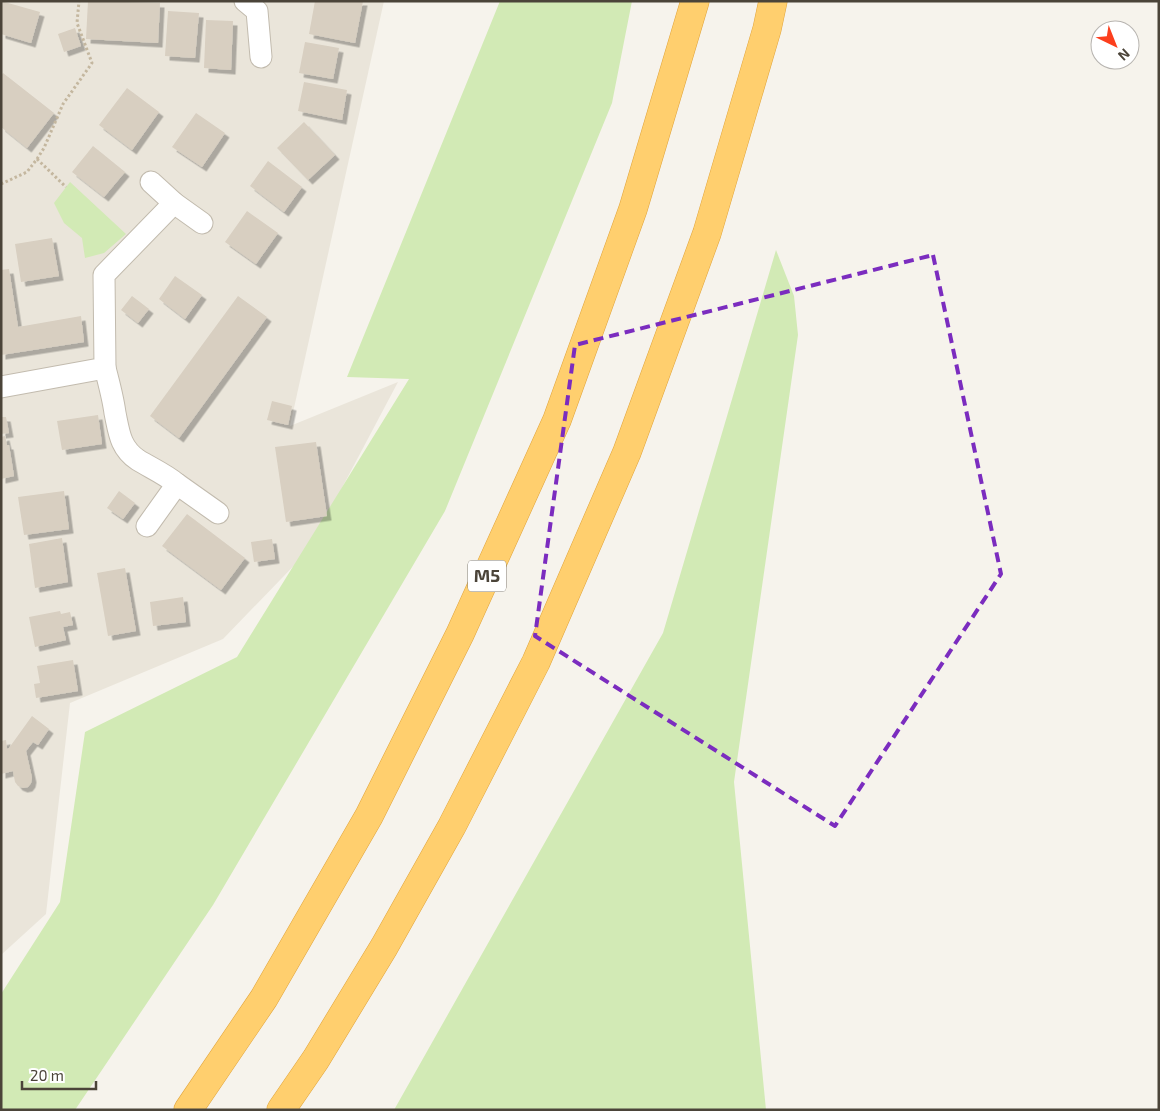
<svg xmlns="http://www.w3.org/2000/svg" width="1160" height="1111" viewBox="0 0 1160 1111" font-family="'Exo 2',sans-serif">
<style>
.residential{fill:#eae5da}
.green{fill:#d2eab5}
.building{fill:#d8cfc1;filter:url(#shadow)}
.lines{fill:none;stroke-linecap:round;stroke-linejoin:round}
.minor-casing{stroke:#c2bbae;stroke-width:23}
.motorway-casing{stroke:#e0a43c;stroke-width:29}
.path{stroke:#c4b79f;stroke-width:3;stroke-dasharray:2.5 2.5;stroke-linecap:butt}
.minor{stroke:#fff;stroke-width:21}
.motorway{stroke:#ffcf6e;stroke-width:28}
.marked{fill:none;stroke:#7b2cbf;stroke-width:4;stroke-dasharray:10 6;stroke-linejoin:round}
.labels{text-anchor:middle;stroke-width:4;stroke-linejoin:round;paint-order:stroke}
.shield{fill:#fff;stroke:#817c74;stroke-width:1}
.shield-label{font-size:18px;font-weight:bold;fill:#4b4439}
</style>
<defs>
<filter id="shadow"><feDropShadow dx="4.5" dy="4.5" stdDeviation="0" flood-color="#0004"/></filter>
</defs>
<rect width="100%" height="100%" fill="#f6f3ec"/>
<path class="residential" d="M1,1H384L290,426L398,382L309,550L223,639L70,703L46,914L1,955Z"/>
<g class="green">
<path d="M500,1H632L612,103L445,511L213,905L75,1110H1V994L60,902L85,732L237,657L409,379L347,377Z"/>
<path d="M70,182L126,234L104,253L85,258L82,238L64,223L54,203Z"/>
<path d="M776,250L794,296L798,335L734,782L766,1110H394L663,633Z"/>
</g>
<g class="building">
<path d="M1,1L40,12L31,43L1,34Z"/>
<path d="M88,1L160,3L158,43L86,39Z"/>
<path d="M315,1H363L355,43L309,34Z"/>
<path d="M168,11L199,13L195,58L165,56Z"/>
<path d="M206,20L233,21L231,70L204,68Z"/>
<path d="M75,28L81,46L64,52L58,34Z"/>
<path d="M305,42L339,48L333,79L299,73Z"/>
<path d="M3,73L54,113L27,148L1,127V76Z"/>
<path d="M304,82L347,90L342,120L298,111Z"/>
<path d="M127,88L159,112L132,150L99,125Z"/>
<path d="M196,113L225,133L202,167L172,147Z"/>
<path d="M304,122L335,155L308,180L277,148Z"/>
<path d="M93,146L125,172L104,197L72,172Z"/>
<path d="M268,161L302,187L284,212L250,186Z"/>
<path d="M247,211L278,233L256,264L225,242Z"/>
<path d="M52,238L59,276L21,282L15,244Z"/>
<path d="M9,269L18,327L81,316L84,342L1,355V270Z"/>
<path d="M175,276L202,295L185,319L159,299Z"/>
<path d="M132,296L149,309L138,323L121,310Z"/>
<path d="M238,296L267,317L179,438L150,416Z"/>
<path d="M272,401L292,406L288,425L267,420Z"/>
<path d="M98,415L102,444L62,450L57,421Z"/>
<path d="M1,417H6L9,433L1,434Z"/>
<path d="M5,436L7,445H9L14,476L1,479V437Z"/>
<path d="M316,442L327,516L286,522L275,447Z"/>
<path d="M64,491L69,529L24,535L18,497Z"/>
<path d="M119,491L135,503L123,519L107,508Z"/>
<path d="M187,514L245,558L221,590L162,546Z"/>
<path d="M62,538L68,582L35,588L29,544Z"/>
<path d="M272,539L275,559L254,562L251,542Z"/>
<path d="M125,568L136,631L108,636L97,573Z"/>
<path d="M183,597L186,622L153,626L150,602Z"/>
<path d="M60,611L61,614L70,612L73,625L63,627L66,640L35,647L29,617Z"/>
<path d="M73,660L78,691L36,698L34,684L40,683L37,666Z"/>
<path d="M32,716L49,729L38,745L33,742L26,751L32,778L31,783L28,787L23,788L18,786L15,782L13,771L1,774V741L6,740L7,749L9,748Z"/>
</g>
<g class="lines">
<g class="minor-casing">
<g id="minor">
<path d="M245,1L257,11L261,57"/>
<path d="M151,182L174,203"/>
<path d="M105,368C109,383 113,398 115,413C119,432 120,448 138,460C151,468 165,474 177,484"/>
<path d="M1,387L105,368L104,275L174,203L202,223"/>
<path d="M147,526L177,484L218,513"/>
</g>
</g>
<g class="motorway-casing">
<g id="motorway">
<path d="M188,1110L264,998L369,816L460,634L557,420L633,209L695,1"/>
<path d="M281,1110L316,1059L384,947L452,826L536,662L627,452L707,233L767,29L773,1"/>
</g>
</g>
<g class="path">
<path d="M37,159L66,187"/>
<path d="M1,184L27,172L37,159L44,148L63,104L92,63L77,23L79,1"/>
</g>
<use href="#minor" class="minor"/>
<use href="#motorway" class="motorway"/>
</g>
<path class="marked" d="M933,255L1001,574L835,826L535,636L575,345Z"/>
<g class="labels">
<rect class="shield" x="468" y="560.5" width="38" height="31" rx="4"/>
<g class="shield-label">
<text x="487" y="582">M5</text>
</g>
</g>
<rect width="1160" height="1111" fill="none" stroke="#4b4439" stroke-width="5"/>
<g transform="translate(1115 45) rotate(137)"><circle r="24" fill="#ffffff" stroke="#b7b4b0"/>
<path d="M0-4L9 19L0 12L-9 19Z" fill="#fc3f1d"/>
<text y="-8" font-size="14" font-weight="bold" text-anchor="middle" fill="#4b4439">N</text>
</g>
<path d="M22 1081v8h74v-8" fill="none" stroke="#4b4439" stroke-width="2.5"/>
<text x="30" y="1081" font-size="15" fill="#4b4439" stroke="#ffffff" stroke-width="4" paint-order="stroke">20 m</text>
</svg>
